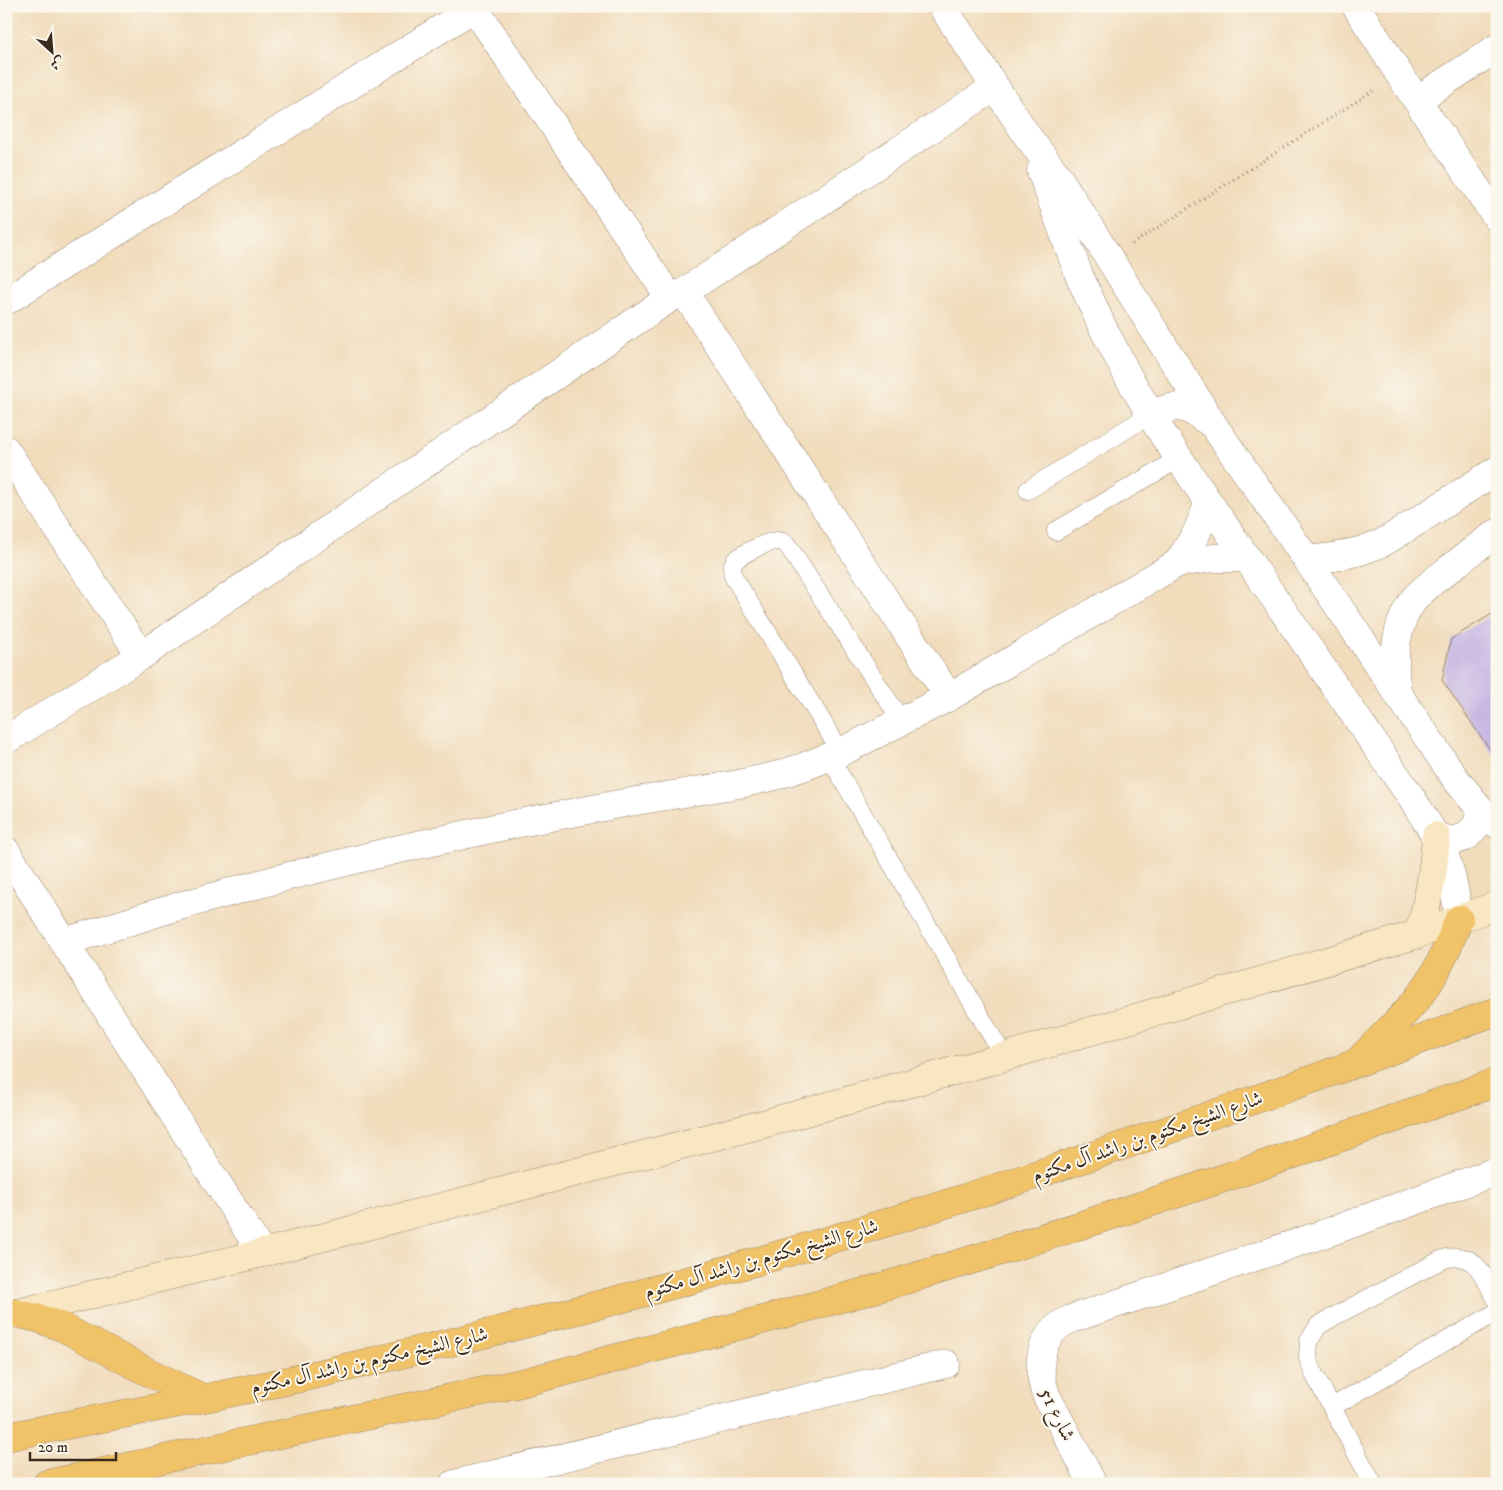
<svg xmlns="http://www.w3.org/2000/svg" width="1503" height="1490" viewBox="0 0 1503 1490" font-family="'IM FELL DW Pica',Amiri,serif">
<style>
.building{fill:#c7b7e3}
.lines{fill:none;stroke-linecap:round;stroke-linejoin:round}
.lane-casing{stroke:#96836d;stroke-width:19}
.street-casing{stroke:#96836d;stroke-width:29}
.secondary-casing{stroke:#96836d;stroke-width:29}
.primary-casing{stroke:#96836d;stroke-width:29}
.path{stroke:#96836d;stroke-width:3;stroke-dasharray:1 4;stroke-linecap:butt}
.lane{stroke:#fff;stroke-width:18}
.street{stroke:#fff;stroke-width:28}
.secondary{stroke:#f9e7c3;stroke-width:28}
.primary{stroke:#f1c369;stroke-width:28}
.labels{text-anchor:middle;stroke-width:4;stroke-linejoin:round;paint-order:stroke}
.street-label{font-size:20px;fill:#3b2a1e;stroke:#fbf7ec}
</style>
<rect width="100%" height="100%" fill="#fbf7ec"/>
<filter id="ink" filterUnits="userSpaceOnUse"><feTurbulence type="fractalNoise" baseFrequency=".02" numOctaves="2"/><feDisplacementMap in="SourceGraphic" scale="10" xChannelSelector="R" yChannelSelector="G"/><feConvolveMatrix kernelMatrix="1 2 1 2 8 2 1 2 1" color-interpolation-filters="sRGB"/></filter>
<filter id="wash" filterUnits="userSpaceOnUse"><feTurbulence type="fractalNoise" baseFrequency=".0096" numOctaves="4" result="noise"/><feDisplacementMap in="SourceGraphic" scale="20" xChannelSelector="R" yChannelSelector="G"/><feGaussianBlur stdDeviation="1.12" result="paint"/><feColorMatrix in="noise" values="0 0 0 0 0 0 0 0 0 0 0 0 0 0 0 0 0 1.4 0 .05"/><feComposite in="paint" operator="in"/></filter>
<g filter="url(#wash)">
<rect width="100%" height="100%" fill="#f1dcbc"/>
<g id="blocks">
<path class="building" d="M1497,611V760L1442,680L1451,639Z"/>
</g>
</g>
<g filter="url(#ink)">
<use href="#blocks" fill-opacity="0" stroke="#96836d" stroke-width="1"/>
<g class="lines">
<g class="lane-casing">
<g id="lane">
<path d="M1028,490L1151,414"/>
<path d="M1056,531L1180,458"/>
<path d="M841,752L733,576C732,570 731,565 735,561C739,555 770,540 778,541C782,541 785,543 788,546L902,722"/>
<path d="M829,756L1004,1057"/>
<path d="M1332,1407L1497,1312"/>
<path d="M1373,1484L1314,1374L1308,1358L1309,1341L1318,1326L1333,1317L1441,1260C1476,1248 1482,1275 1497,1300"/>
</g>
</g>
<g class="street-casing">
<g id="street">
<path d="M473,6L670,298"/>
<path d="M942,6L1028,137L1057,175L1214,426L1307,560L1455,778L1481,810L1497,824"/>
<path d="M1356,6L1399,74L1497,218"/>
<path d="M1417,100L1497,48"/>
<path d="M1041,171L1079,275L1103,328L1129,378L1158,427L1209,503L1411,797C1424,818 1439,839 1447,862C1454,881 1456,900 1459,919"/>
<path d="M684,292L949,697"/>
<path d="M6,301L474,8"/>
<path d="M1151,414C1183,402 1186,406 1213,425"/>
<path d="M6,450L141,656"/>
<path d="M1307,560L1334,557L1360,551L1382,543L1402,531L1497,470"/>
<path d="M1178,563L1196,534L1209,503"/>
<path d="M1397,690C1392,659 1395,623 1415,598C1427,585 1443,574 1457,563C1470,553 1483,542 1497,533"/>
<path d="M6,740L141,656L670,298L684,292L995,87"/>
<path d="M1436,836L1451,841L1466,837L1477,825L1481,810"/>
<path d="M6,851L262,1253"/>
<path d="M64,942L176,907L285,877L395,850L509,825L624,803L739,784L775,776L803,767L841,752L949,697L1178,563L1213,558H1247"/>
<path d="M454,1484L946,1364"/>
<path d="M1093,1484L1047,1397C1035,1366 1038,1333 1071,1319L1329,1232L1497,1171"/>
</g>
</g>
<g class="secondary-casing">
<g id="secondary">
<path d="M1418,934C1429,901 1434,870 1436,836"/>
<path d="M9,1315L262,1253L763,1124L1004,1057L1418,934L1497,905"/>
</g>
</g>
<g class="primary-casing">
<g id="primary">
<path d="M1360,1059C1385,1033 1415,1007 1433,976C1444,958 1451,939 1459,919"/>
<path d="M15,1313L40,1319L62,1327L150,1373L203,1398"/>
<path d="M6,1437C116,1415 226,1396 335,1370C477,1337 618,1301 758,1261C1008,1189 1253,1103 1497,1011"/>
<path d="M47,1484L521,1383L762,1320L882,1287L1001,1251L1131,1209L1266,1164L1497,1082"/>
</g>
</g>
<path class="path" d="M1132,244L1376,89"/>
<use href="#lane" class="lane"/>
<use href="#street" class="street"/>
<use href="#secondary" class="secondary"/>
<use href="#primary" class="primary"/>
</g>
</g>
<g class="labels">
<g class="street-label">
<text transform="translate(1147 1136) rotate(-19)" y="7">شارع الشيخ مكتوم بن راشد آل مكتوم</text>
<text transform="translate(761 1258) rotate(-16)" y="7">شارع الشيخ مكتوم بن راشد آل مكتوم</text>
<text transform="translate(369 1360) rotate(-13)" y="7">شارع الشيخ مكتوم بن راشد آل مكتوم</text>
<text transform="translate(1058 1414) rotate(64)" y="7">شارع 51</text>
</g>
</g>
<rect width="1503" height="1490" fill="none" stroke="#fbf7ec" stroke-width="25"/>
<g transform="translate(52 52) rotate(154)" stroke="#fbf7ec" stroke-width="4" paint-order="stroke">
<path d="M0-4L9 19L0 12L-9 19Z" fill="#3b2a1e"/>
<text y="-8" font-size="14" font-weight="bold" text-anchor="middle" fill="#3b2a1e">ش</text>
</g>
<path d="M30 1452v8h86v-8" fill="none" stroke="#3b2a1e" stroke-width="2.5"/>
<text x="38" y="1452" font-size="15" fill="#3b2a1e" stroke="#fbf7ec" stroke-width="4" paint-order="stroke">20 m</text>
</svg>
